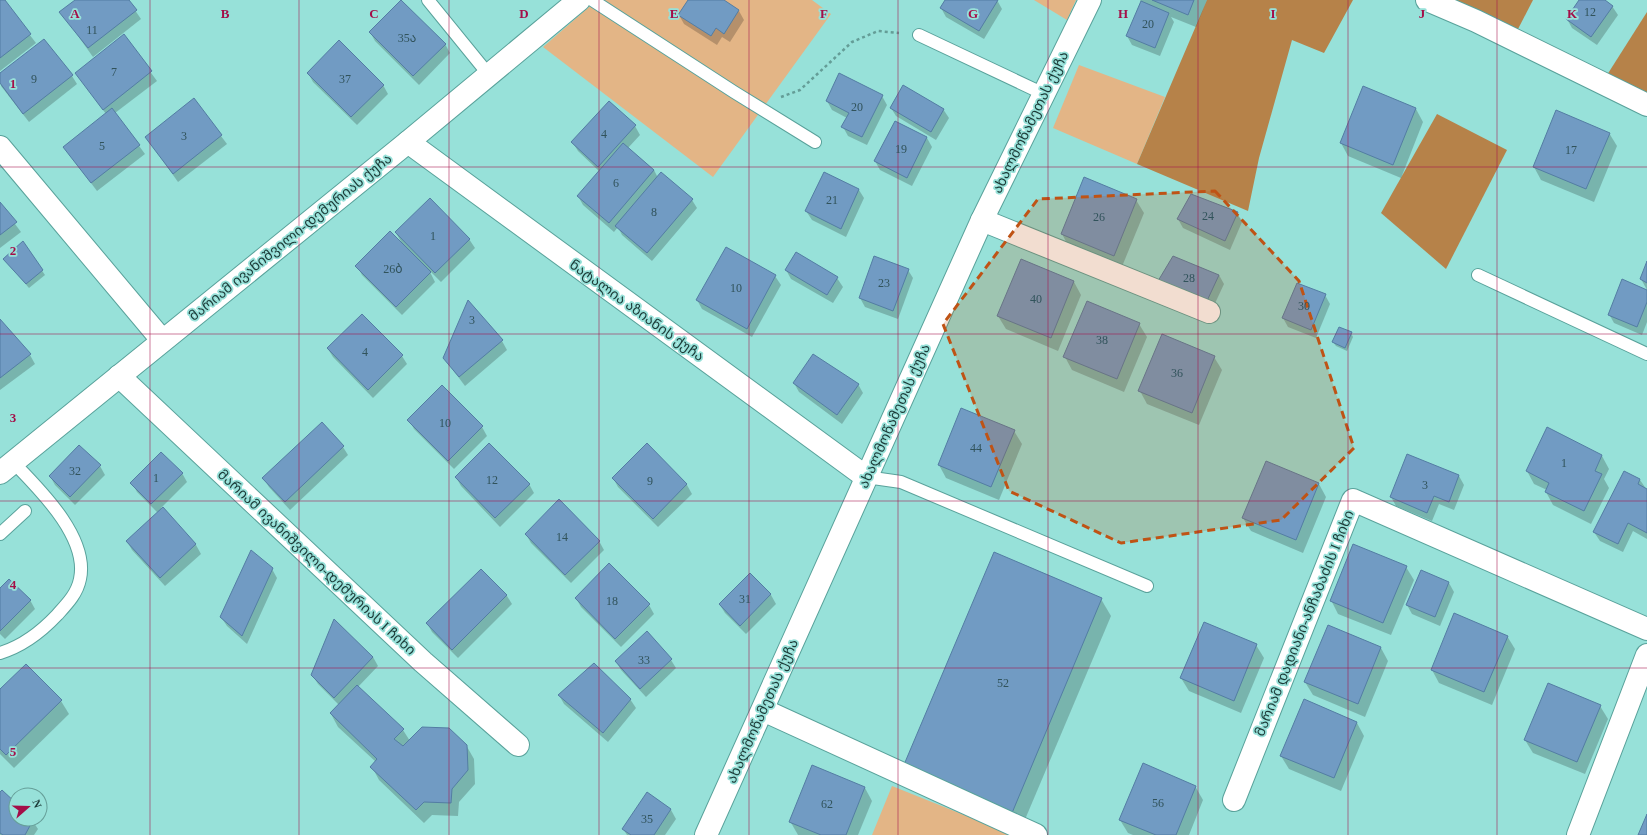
<svg xmlns="http://www.w3.org/2000/svg" width="1647" height="835" viewBox="0 0 1647 835" font-family="'Times New Roman','Noto Sans Georgian',serif">
<style>
.green{fill:#e3b586}
.forest{fill:#b68249}
.shadow{fill:#0003}
.building{fill:#719bc3;stroke:#537da3}
.lines{fill:none;stroke-linecap:round;stroke-linejoin:round}
.service-casing{stroke:#59a29b;stroke-width:14}
.minor-casing{stroke:#59a29b;stroke-width:24}
.path{stroke:#649d97;stroke-width:2.5;stroke-dasharray:3 3;stroke-linecap:butt}
.service{stroke:#fff;stroke-width:12}
.minor{stroke:#fff;stroke-width:22}
.marked{fill:#bf5315;fill-opacity:0.2;stroke:#bf5315;stroke-width:3;stroke-dasharray:8 5;stroke-linejoin:round}
.grid{fill:none;stroke:#a40e48;stroke-width:1;stroke-opacity:0.55}
.labels{text-anchor:middle;stroke-width:3.5;stroke-linejoin:round;paint-order:stroke}
.number-label{font-size:12px;fill:#31535b}
.street-label{font-size:14px;fill:#1c3b38;stroke:#97e1d9}
.grid-label{font-size:13px;text-anchor:middle;font-weight:bold;fill:#a40e48;stroke:#97e1d9;stroke-width:3.5;stroke-linejoin:round;paint-order:stroke}
</style>
<rect width="100%" height="100%" fill="#97e1d9"/>
<g class="green">
<path d="M597,0H812L831,14L713,177L543,47Z"/>
<path d="M1034,0H1076L1067,20Z"/>
<path d="M1079,65L1165,97L1137,164L1053,128Z"/>
<path d="M892,786L1014,835H872Z"/>
</g>
<g class="forest">
<path d="M1207,0H1353L1324,53L1292,40L1259,158L1248,211L1137,164Z"/>
<path d="M1446,0H1533L1517,31Z"/>
<path d="M1647,12V94L1607,75Z"/>
<path d="M1437,114L1507,150L1446,269L1381,213Z"/>
</g>
<g class="shadow">
<path d="M3,0L36,43L0,71V1Z"/>
<path d="M77,0H128L141,19L93,57L61,12Z"/>
<path d="M689,0H722L739,11L744,20L730,42L722,37L717,45L684,24L679,15Z"/>
<path d="M946,0H997L1002,9L984,39L946,17L941,8Z"/>
<path d="M1140,0H1207L1196,27L1171,17L1174,22L1160,56L1132,45L1127,36L1141,2Z"/>
<path d="M1580,0H1603L1612,6L1618,15L1597,45L1572,28L1567,19Z"/>
<path d="M370,32L445,44L450,53L419,85L375,41Z"/>
<path d="M124,36L157,81L115,113L145,154L97,191L64,147L106,114L76,73Z"/>
<path d="M308,73L383,85L388,94L357,125L313,82Z"/>
<path d="M0,74L72,76L77,84L29,122L1,86Z"/>
<path d="M1364,87L1416,109L1423,122L1401,178L1348,156L1341,143Z"/>
<path d="M882,96L887,105L867,145L848,136L843,127L847,118L832,110L827,101Z"/>
<path d="M194,100L227,144L178,182L146,137Z"/>
<path d="M891,108L943,109L949,118L936,140L896,116Z"/>
<path d="M895,122L927,138L932,147L912,186L880,170L875,161Z"/>
<path d="M635,126L640,135L628,148L654,170L658,178L692,200L697,208L652,261L622,235L618,227L614,232L583,205L578,196L600,172L578,151L573,143Z"/>
<path d="M1609,133L1617,146L1594,202L1541,180L1534,167Z"/>
<path d="M825,173L859,190L864,198L846,237L812,220L806,211Z"/>
<path d="M1136,200L1144,213L1121,269L1069,247L1062,234Z"/>
<path d="M0,204L21,232L0,248Z"/>
<path d="M1237,213L1242,222L1230,250L1183,228L1178,219Z"/>
<path d="M396,233L469,239L475,248L441,282L429,270L435,282L402,315L362,275L357,266L403,245Z"/>
<path d="M23,243L45,275L29,288L4,259Z"/>
<path d="M726,248L775,276L781,285L752,337L702,309L697,300Z"/>
<path d="M1021,260L1074,282L1081,295L1058,351L1006,329L998,316Z"/>
<path d="M1647,264V290L1641,279Z"/>
<path d="M786,270L837,278L843,287L833,303L791,279Z"/>
<path d="M908,270L913,278L898,319L865,307L860,298Z"/>
<path d="M1219,275L1224,284L1211,312L1160,281Z"/>
<path d="M1647,291V322L1642,335L1614,323L1609,314Z"/>
<path d="M1325,295L1330,304L1316,338L1288,327L1283,318Z"/>
<path d="M0,320L30,355L35,364L0,390Z"/>
<path d="M1139,324L1147,337L1124,392L1072,370L1065,357Z"/>
<path d="M1351,333L1353,337L1347,351L1336,346L1333,342Z"/>
<path d="M502,341L507,350L465,386L444,358Z"/>
<path d="M328,349L402,356L407,364L373,398L333,357Z"/>
<path d="M1214,357L1222,370L1199,425L1147,404L1140,391Z"/>
<path d="M794,383L858,384L863,393L842,424L799,392Z"/>
<path d="M442,387L482,427L487,436L454,469L414,429L409,420Z"/>
<path d="M322,423L343,447L348,455L290,510L269,487L264,479Z"/>
<path d="M1547,429L1602,456L1609,469L1604,479L1609,488L1591,524L1553,505L1546,492L1547,490L1534,484L1527,471Z"/>
<path d="M1014,431L1022,444L999,500L946,478L939,465Z"/>
<path d="M647,445L687,485L692,494L658,527L618,487L613,478Z"/>
<path d="M1266,463L1319,484L1326,497L1303,553L1251,531L1243,518Z"/>
<path d="M100,466L105,475L75,505L55,485L50,476Z"/>
<path d="M1624,472L1640,480L1647,490V539L1633,531L1623,552L1600,541L1594,532Z"/>
<path d="M182,473L187,482L161,508L196,545L201,554L165,586L132,550L127,541L158,513L137,492L132,483Z"/>
<path d="M1459,476L1464,485L1454,510L1439,504L1432,521L1396,506L1391,497Z"/>
<path d="M456,477L529,484L534,493L500,527L461,486Z"/>
<path d="M526,534L599,541L604,550L571,583L531,543Z"/>
<path d="M609,565L649,605L654,614L621,647L581,607L576,598Z"/>
<path d="M1406,567L1414,580L1391,635L1338,614L1331,600Z"/>
<path d="M272,569L277,578L247,644L227,626L221,617Z"/>
<path d="M481,570L507,596L512,604L458,658L432,632L427,623Z"/>
<path d="M750,575L771,595L776,604L746,634L725,613L720,605Z"/>
<path d="M1449,583L1454,592L1440,626L1412,614L1407,605Z"/>
<path d="M0,590L30,600L35,609L5,639L0,634Z"/>
<path d="M1101,599L1111,616L1021,829L914,783Z"/>
<path d="M1328,627L1381,648L1388,661L1365,717L1313,695L1305,682Z"/>
<path d="M1507,636L1515,649L1492,705L1439,683L1432,670Z"/>
<path d="M1256,645L1264,658L1241,713L1189,691L1181,678Z"/>
<path d="M373,657L378,666L358,687L403,730L410,741L466,745L474,759L475,784L459,802L458,816L432,815L424,823L379,780L372,767L376,762L338,727L331,714L339,705L318,684L312,675Z"/>
<path d="M671,660L676,668L646,697L621,670L616,661Z"/>
<path d="M0,691L61,701L69,714L14,768L0,754Z"/>
<path d="M559,695L630,699L636,708L608,742L564,704Z"/>
<path d="M1600,706L1608,719L1585,774L1533,753L1525,740Z"/>
<path d="M1357,723L1364,736L1341,791L1289,769L1281,756Z"/>
<path d="M813,766L865,788L872,801L858,835H798L790,821Z"/>
<path d="M1195,786L1203,800L1189,835H1133L1128,833L1120,820Z"/>
<path d="M0,793L16,804V819L32,820L38,829L34,835H0Z"/>
<path d="M647,794L671,810L676,819L665,835H627L623,829Z"/>
</g>
<g class="building">
<path d="M0,0H5L31,34L0,58Z"/>
<path d="M75,0H129L137,10L88,48L59,12Z"/>
<path d="M401,0L446,44L413,76L369,32Z"/>
<path d="M688,0H724L739,10L724,34L716,28L711,36L678,15Z"/>
<path d="M945,0H998L979,31L940,8Z"/>
<path d="M1152,0H1194L1188,15Z"/>
<path d="M1579,0H1605L1613,6L1591,37L1566,19Z"/>
<path d="M1141,1L1169,13L1155,48L1126,36Z"/>
<path d="M124,34L152,71L103,110L75,73Z"/>
<path d="M44,39L73,75L23,114L0,83V73Z"/>
<path d="M339,40L384,85L351,117L307,73Z"/>
<path d="M839,73L883,95L862,137L841,127L849,113L826,101Z"/>
<path d="M903,85L944,109L931,132L890,108Z"/>
<path d="M1363,86L1416,108L1393,165L1340,143Z"/>
<path d="M194,98L222,135L173,174L145,137Z"/>
<path d="M609,101L636,125L598,167L571,142Z"/>
<path d="M112,108L140,145L91,183L63,147Z"/>
<path d="M1556,110L1610,133L1586,189L1533,167Z"/>
<path d="M895,121L927,137L907,178L874,161Z"/>
<path d="M623,143L654,170L609,223L577,196Z"/>
<path d="M661,172L693,199L647,253L615,226Z"/>
<path d="M824,172L859,189L841,229L805,211Z"/>
<path d="M1084,177L1137,199L1114,256L1061,234Z"/>
<path d="M1191,194L1238,212L1225,241L1177,219Z"/>
<path d="M430,198L470,239L435,273L395,232Z"/>
<path d="M0,202L17,222L0,235Z"/>
<path d="M390,231L431,272L396,307L355,266Z"/>
<path d="M23,241L43,270L26,284L3,259Z"/>
<path d="M726,247L776,275L747,329L696,300Z"/>
<path d="M796,252L838,277L827,295L785,270Z"/>
<path d="M874,256L909,269L893,311L859,298Z"/>
<path d="M1173,256L1219,275L1206,303L1158,281Z"/>
<path d="M1021,259L1074,281L1051,338L997,316Z"/>
<path d="M1647,261V283L1640,279Z"/>
<path d="M1622,279L1647,290V302L1637,327L1608,315Z"/>
<path d="M1297,283L1326,294L1311,330L1282,318Z"/>
<path d="M468,300L503,340L459,377L443,358Z"/>
<path d="M1087,301L1140,323L1117,379L1063,357Z"/>
<path d="M362,314L403,355L368,390L327,348Z"/>
<path d="M0,319L31,354L0,378Z"/>
<path d="M1339,327L1352,332L1345,348L1332,342Z"/>
<path d="M1162,334L1215,356L1192,413L1138,391Z"/>
<path d="M813,354L859,384L837,415L793,383Z"/>
<path d="M442,385L483,426L448,461L407,420Z"/>
<path d="M961,408L1015,430L991,487L938,465Z"/>
<path d="M322,422L344,446L285,502L262,478Z"/>
<path d="M1547,427L1602,455L1595,471L1602,474L1584,511L1545,492L1549,483L1526,471Z"/>
<path d="M489,443L530,484L495,518L455,477Z"/>
<path d="M647,443L687,484L653,519L612,478Z"/>
<path d="M79,445L101,465L70,497L49,476Z"/>
<path d="M161,452L183,473L151,504L130,483Z"/>
<path d="M1407,454L1459,475L1449,502L1434,496L1427,513L1390,497Z"/>
<path d="M1266,461L1319,483L1296,540L1242,518Z"/>
<path d="M1624,471L1640,479L1638,484L1647,489V533L1628,523L1618,544L1593,532Z"/>
<path d="M559,499L600,541L565,575L525,534Z"/>
<path d="M163,507L196,544L160,578L126,541Z"/>
<path d="M1353,544L1407,566L1383,623L1330,601Z"/>
<path d="M251,550L273,568L242,636L220,617Z"/>
<path d="M994,552L1102,598L1012,813L903,767Z"/>
<path d="M609,563L650,604L615,639L575,598Z"/>
<path d="M481,569L507,595L452,650L426,623Z"/>
<path d="M1421,570L1449,582L1435,617L1406,605Z"/>
<path d="M750,573L771,594L740,626L719,604Z"/>
<path d="M9,579L31,600L0,631V588Z"/>
<path d="M1454,613L1508,636L1484,692L1431,670Z"/>
<path d="M334,619L373,657L334,698L311,675Z"/>
<path d="M1204,622L1257,644L1234,701L1180,678Z"/>
<path d="M1328,625L1381,647L1358,704L1304,682Z"/>
<path d="M647,631L672,659L640,689L615,661Z"/>
<path d="M594,663L631,699L603,733L558,695Z"/>
<path d="M26,664L62,700L6,755L0,749V689Z"/>
<path d="M1548,683L1601,705L1577,762L1524,740Z"/>
<path d="M357,685L404,729L394,739L403,746L422,727L449,728L467,745L468,770L452,789L451,803L424,802L416,810L370,767L377,759L330,713Z"/>
<path d="M1304,699L1357,722L1334,778L1280,756Z"/>
<path d="M1143,763L1196,786L1176,835H1156L1119,820Z"/>
<path d="M812,765L865,787L846,835H821L789,822Z"/>
<path d="M2,790L16,803V819L33,820L25,835H3L0,833V792Z"/>
<path d="M647,792L671,809L654,835H631L622,829Z"/>
<path d="M1647,814V835H1638Z"/>
</g>
<g class="lines">
<g class="service-casing">
<g id="service">
<path d="M428,0L489,75"/>
<path d="M592,0L734,92L815,142"/>
<path d="M919,35L1044,94"/>
<path d="M1478,275L1647,354"/>
<path d="M866,477L901,482L1147,586"/>
<path d="M0,534L25,511"/>
<path d="M0,653C23,646 41,632 57,615C67,604 77,594 80,579C89,537 39,489 13,462"/>
</g>
</g>
<g class="minor-casing">
<g id="minor">
<path d="M1427,0L1476,21L1647,105"/>
<path d="M408,142L866,477"/>
<path d="M0,147L162,340"/>
<path d="M982,220L1209,312"/>
<path d="M119,376L423,662L518,745"/>
<path d="M0,473L408,142L579,0"/>
<path d="M763,710L1036,835"/>
<path d="M1234,800L1353,500L1647,629"/>
<path d="M706,835L982,220L1090,0"/>
<path d="M1578,835L1647,655"/>
</g>
</g>
<path class="path" d="M781,97L800,90L852,42L878,31L899,33"/>
<use href="#service" class="service"/>
<use href="#minor" class="minor"/>
</g>
<path class="marked" d="M1215,191L1299,281L1354,448L1281,520L1121,543L1009,491L943,324L1038,199Z"/>
<path class="grid" d="M150,0V835M299,0V835M449,0V835M599,0V835M749,0V835M898,0V835M1048,0V835M1198,0V835M1348,0V835M1497,0V835M0,167H1647M0,334H1647M0,501H1647M0,668H1647"/>
<g class="labels">
<g class="number-label">
<text x="1590" y="16">12</text>
<text x="1148" y="28">20</text>
<text x="92" y="34">11</text>
<text x="407" y="42">35ა</text>
<text x="114" y="76">7</text>
<text x="34" y="83">9</text>
<text x="345" y="83">37</text>
<text x="857" y="111">20</text>
<text x="604" y="138">4</text>
<text x="184" y="140">3</text>
<text x="102" y="150">5</text>
<text x="901" y="153">19</text>
<text x="1571" y="154">17</text>
<text x="616" y="187">6</text>
<text x="832" y="204">21</text>
<text x="654" y="216">8</text>
<text x="1208" y="220">24</text>
<text x="1099" y="221">26</text>
<text x="433" y="240">1</text>
<text x="393" y="273">26ბ</text>
<text x="1189" y="282">28</text>
<text x="884" y="287">23</text>
<text x="736" y="292">10</text>
<text x="1036" y="303">40</text>
<text x="1304" y="310">30</text>
<text x="472" y="324">3</text>
<text x="1102" y="344">38</text>
<text x="365" y="356">4</text>
<text x="1177" y="377">36</text>
<text x="445" y="427">10</text>
<text x="976" y="452">44</text>
<text x="1564" y="467">1</text>
<text x="75" y="475">32</text>
<text x="156" y="482">1</text>
<text x="492" y="484">12</text>
<text x="650" y="485">9</text>
<text x="1425" y="489">3</text>
<text x="562" y="541">14</text>
<text x="745" y="603">31</text>
<text x="612" y="605">18</text>
<text x="644" y="664">33</text>
<text x="1003" y="687">52</text>
<text x="1158" y="807">56</text>
<text x="827" y="808">62</text>
<text x="647" y="823">35</text>
</g>
<g class="street-label">
<text transform="translate(1030 122) rotate(-64)" y="5">ახალმოწამეთას ქუჩა</text>
<text transform="translate(290 237) rotate(-39)" y="5">მარიამ ივანიშვილი-დემურიას ქუჩა</text>
<text transform="translate(637 310) rotate(36)" y="5">ნატალია აზიანის ქუჩა</text>
<text transform="translate(894 416) rotate(-66)" y="5">ახალმოწამეთას ქუჩა</text>
<text transform="translate(317 562) rotate(43)" y="5">მარიამ ივანიშვილი-დემურიას I ჩიხი</text>
<text transform="translate(1304 623) rotate(-68)" y="5">მარიამ დადიანი-ანჩაბაძის I ჩიხი</text>
<text transform="translate(762 711) rotate(-66)" y="5">ახალმოწამეთას ქუჩა</text>
</g>
</g>
<g class="grid-label">
<text x="75" y="18">A</text>
<text x="225" y="18">B</text>
<text x="374" y="18">C</text>
<text x="524" y="18">D</text>
<text x="674" y="18">E</text>
<text x="824" y="18">F</text>
<text x="973" y="18">G</text>
<text x="1123" y="18">H</text>
<text x="1273" y="18">I</text>
<text x="1422" y="18">J</text>
<text x="1572" y="18">K</text>
<text x="13" y="88">1</text>
<text x="13" y="255">2</text>
<text x="13" y="422">3</text>
<text x="13" y="589">4</text>
<text x="13" y="756">5</text>
</g>
<g transform="translate(28 807) rotate(70)"><circle r="19" fill="#97e1d9" stroke="#669f99"/>
<path d="M0-3L7 15L0 10L-7 15Z" fill="#a40e48"/>
<text y="-6" font-size="11" font-weight="bold" text-anchor="middle" fill="#1c3b38">N</text>
</g>
</svg>
